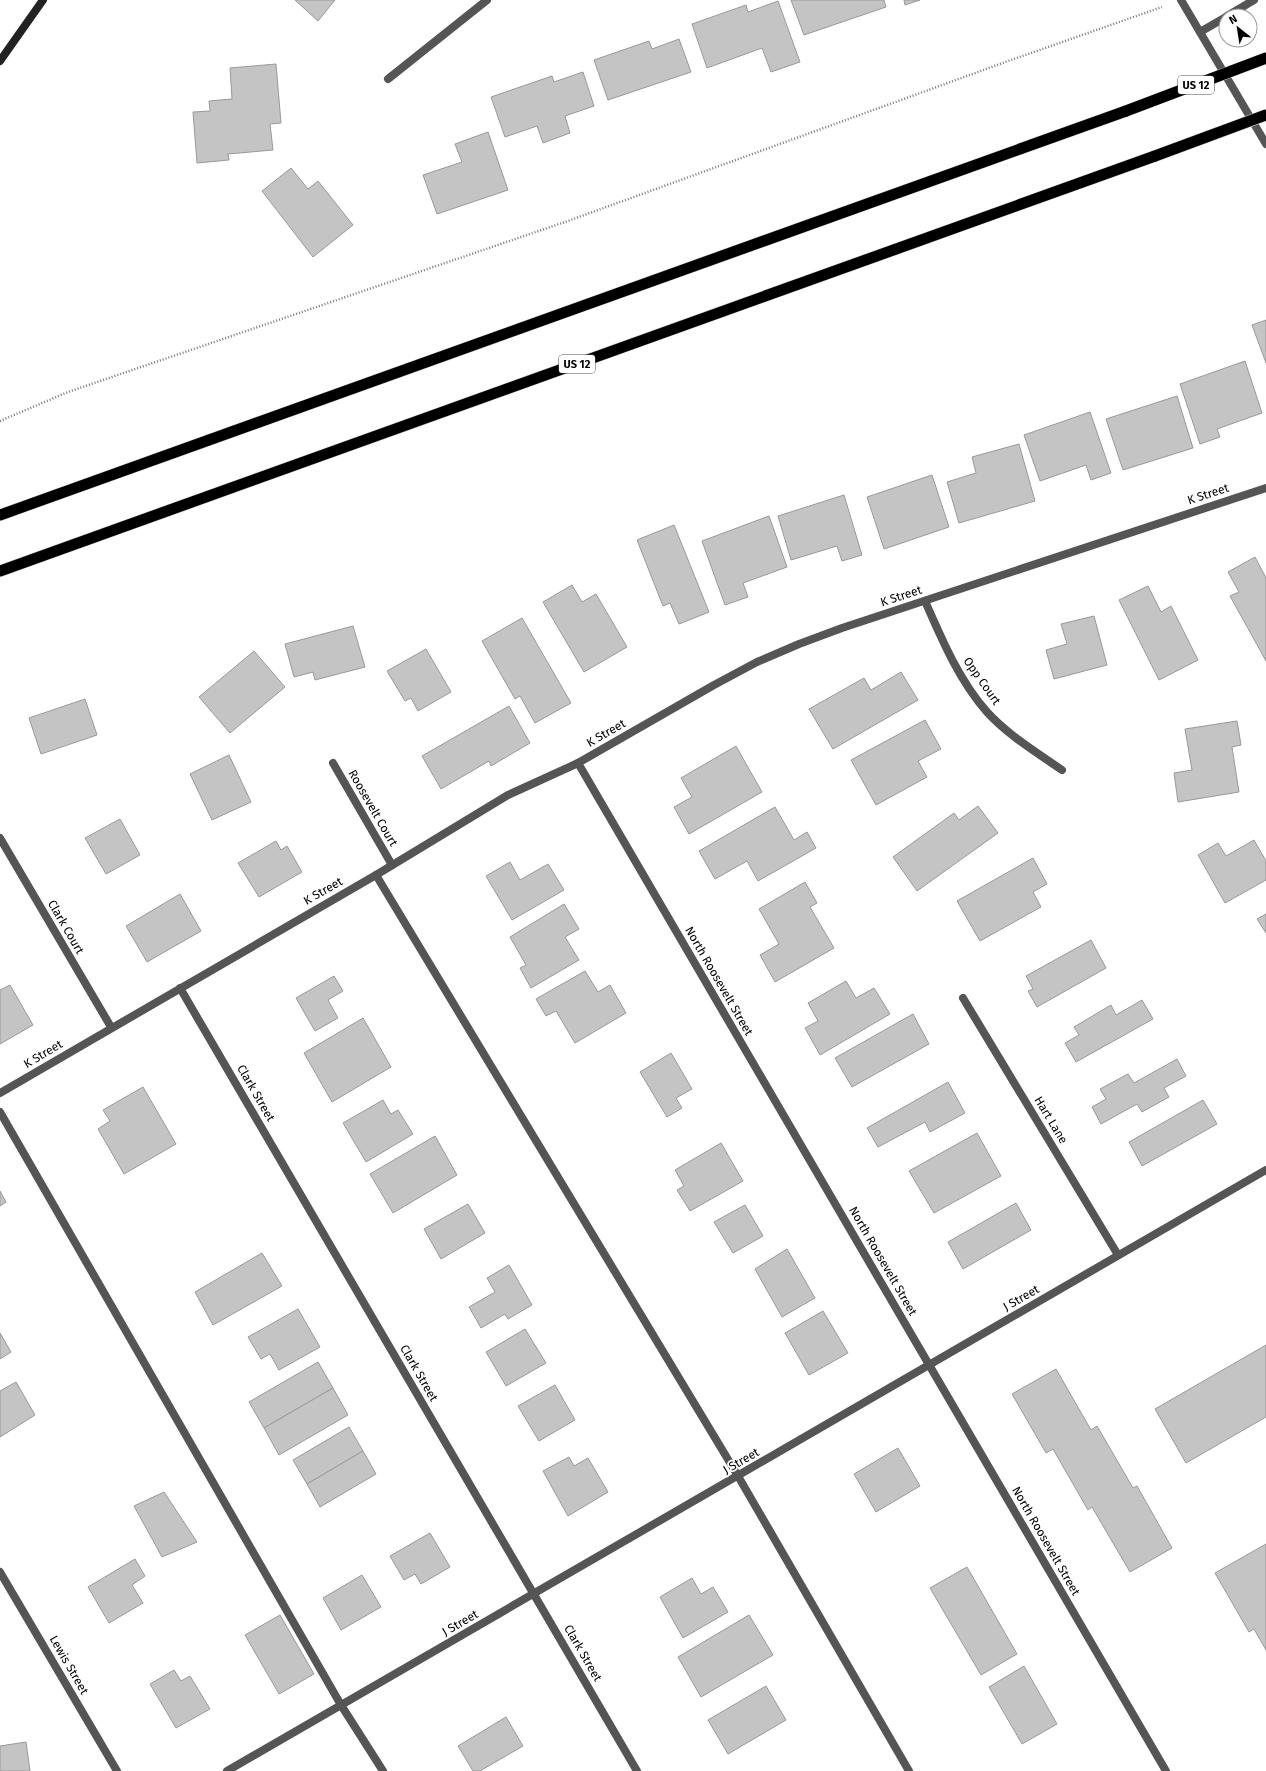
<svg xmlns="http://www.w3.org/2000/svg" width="1266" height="1771" viewBox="0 0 1266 1771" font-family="'Fira Sans',sans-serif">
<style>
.building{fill:#c4c4c4;stroke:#999}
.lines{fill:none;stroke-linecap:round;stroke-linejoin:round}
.trunk-casing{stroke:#dbdbdb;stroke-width:12}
.path{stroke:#777;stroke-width:2.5;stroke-dasharray:1 2;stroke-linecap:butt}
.service{stroke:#555;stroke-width:8}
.minor{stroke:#555;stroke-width:8}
.tertiary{stroke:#555;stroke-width:8}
.secondary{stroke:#222;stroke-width:8}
.trunk{stroke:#000;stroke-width:11}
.trunk-bridge-casing{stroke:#dbdbdb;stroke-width:12;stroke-linecap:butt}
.trunk-bridge{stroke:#000;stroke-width:11}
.labels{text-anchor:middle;stroke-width:3.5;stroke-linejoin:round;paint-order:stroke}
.shield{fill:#fff;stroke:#4c4c4c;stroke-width:1}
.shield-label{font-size:11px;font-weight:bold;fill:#000}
.street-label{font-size:12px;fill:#000;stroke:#fff}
</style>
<rect width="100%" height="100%" fill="#fff"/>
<g class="building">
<path d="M295,0H335L318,21Z"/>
<path d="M791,0H884L886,7L804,35Z"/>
<path d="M904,0H920L905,5Z"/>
<path d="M778,1L800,62L771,72L762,48L707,68L692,24L746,5L748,12Z"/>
<path d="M679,39L691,72L608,100L594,60L649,41L652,49Z"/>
<path d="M276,64L281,123L270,124L273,150L228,154L229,160L197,163L193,112L210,111L209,101L232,99L230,68Z"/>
<path d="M583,72L594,106L565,116L570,133L543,143L537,126L505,137L491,97L552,76L554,82Z"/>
<path d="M488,132L508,190L437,214L423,175L462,162L455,144Z"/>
<path d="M291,168L308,189L318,181L353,225L313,257L262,191Z"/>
<path d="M1266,320V363L1252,325Z"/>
<path d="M1245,361L1262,413L1217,429L1220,437L1200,444L1180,384Z"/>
<path d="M1177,396L1193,448L1123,470L1106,419Z"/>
<path d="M1090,412L1111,473L1091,480L1086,465L1040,481L1024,435Z"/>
<path d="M1019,444L1035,501L959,523L947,482L976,473L972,457Z"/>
<path d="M932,475L949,527L884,549L867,497Z"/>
<path d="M844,495L862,555L842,561L837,546L791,560L778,516Z"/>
<path d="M769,516L787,567L743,583L748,597L725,605L702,541Z"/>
<path d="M674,525L709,612L679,624L670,603L663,606L637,540Z"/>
<path d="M1255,557L1266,578V661L1230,596L1239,592L1228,572Z"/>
<path d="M572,585L582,602L596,594L627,647L584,672L543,602Z"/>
<path d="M1148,586L1161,612L1171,606L1198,660L1159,680L1119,600Z"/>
<path d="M1094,616L1107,665L1054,679L1046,650L1067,644L1061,624Z"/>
<path d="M522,618L571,703L535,723L520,696L515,699L482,641Z"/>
<path d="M353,626L365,667L315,680L313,672L294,677L285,644Z"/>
<path d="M426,649L451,692L418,711L411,698L405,701L387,671Z"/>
<path d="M254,651L285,687L230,733L199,697Z"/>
<path d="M901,672L918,700L833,749L809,709L864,678L871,690Z"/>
<path d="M85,699L97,735L41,754L29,718Z"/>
<path d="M509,706L530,743L491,766L489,761L441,789L422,756Z"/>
<path d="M925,720L941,749L918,761L927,777L876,805L851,760Z"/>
<path d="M1237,721L1241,745L1232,747L1239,792L1178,802L1174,773L1192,770L1185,729Z"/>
<path d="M736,746L762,792L689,834L674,807L692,797L681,778Z"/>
<path d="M229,755L251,802L212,820L190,774Z"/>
<path d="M978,806L998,833L917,891L893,857L954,813L959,820Z"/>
<path d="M775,807L794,840L807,832L816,848L758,881L747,861L715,879L699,851Z"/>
<path d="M120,819L140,855L106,874L85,838Z"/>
<path d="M1254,840L1266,861V880L1225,903L1198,855L1218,843L1226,856Z"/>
<path d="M276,841L281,850L287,846L302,872L259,897L238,863Z"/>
<path d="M1033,858L1047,884L1033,892L1041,907L980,941L957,901Z"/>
<path d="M510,862L520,880L548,864L564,890L512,920L486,876Z"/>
<path d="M805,882L817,903L810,907L834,948L775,982L760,955L779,944L759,909Z"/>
<path d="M180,894L201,931L147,962L126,926Z"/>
<path d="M564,904L579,929L565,937L579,960L531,988L520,968L526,965L510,937Z"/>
<path d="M1266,914V933L1257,919Z"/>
<path d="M1091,940L1106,968L1037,1007L1028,991L1033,989L1026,976Z"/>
<path d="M585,971L598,992L610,985L626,1013L575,1043L556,1011L546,1016L536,999Z"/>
<path d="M334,976L343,991L328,1000L338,1018L315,1031L296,998Z"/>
<path d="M846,981L856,998L874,988L890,1014L820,1055L805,1028L818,1021L808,1003Z"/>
<path d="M10,985L33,1025L0,1044V990Z"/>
<path d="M1142,1000L1153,1019L1076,1062L1065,1043L1079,1035L1074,1027L1111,1005L1116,1015Z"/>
<path d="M913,1014L929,1044L852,1087L835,1058Z"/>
<path d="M363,1018L391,1067L332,1102L304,1053Z"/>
<path d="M671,1053L692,1089L676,1098L682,1108L667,1117L640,1072Z"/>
<path d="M1177,1059L1186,1076L1164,1088L1169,1097L1142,1112L1137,1104L1101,1124L1092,1107L1106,1099L1100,1089L1128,1074L1134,1083Z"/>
<path d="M948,1082L965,1113L930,1132L925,1122L878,1147L867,1128Z"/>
<path d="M143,1087L176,1144L124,1174L98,1129L110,1121L103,1110Z"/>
<path d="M383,1100L391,1114L398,1110L413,1134L366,1162L343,1123Z"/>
<path d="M1203,1100L1217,1124L1142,1166L1129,1142Z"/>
<path d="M977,1133L1001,1176L934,1213L909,1171Z"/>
<path d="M435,1136L457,1175L393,1213L370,1174Z"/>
<path d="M721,1143L743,1181L690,1211L677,1190L684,1186L675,1170Z"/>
<path d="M0,1191L6,1202L0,1206Z"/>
<path d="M1016,1203L1031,1230L963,1269L948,1242Z"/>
<path d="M468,1204L485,1233L441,1259L424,1229Z"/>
<path d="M745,1205L763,1236L733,1253L714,1222Z"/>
<path d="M787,1249L815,1298L782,1317L755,1269Z"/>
<path d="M262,1253L282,1286L213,1325L195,1292Z"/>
<path d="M509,1265L532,1305L508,1319L505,1314L481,1328L469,1307L495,1292L487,1278Z"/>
<path d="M298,1309L320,1347L279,1370L270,1354L261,1359L248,1337Z"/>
<path d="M823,1311L848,1353L809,1375L785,1333Z"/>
<path d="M525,1329L546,1363L506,1386L486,1352Z"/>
<path d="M0,1333L11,1352L0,1359Z"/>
<path d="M1266,1345V1417L1186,1463L1155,1409Z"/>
<path d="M318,1362L333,1388L264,1428L249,1402Z"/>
<path d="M1056,1369L1091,1430L1097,1426L1133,1488L1137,1486L1172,1548L1130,1572L1092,1507L1088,1510L1053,1449L1046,1453L1012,1394Z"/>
<path d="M16,1382L35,1415L0,1437V1391Z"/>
<path d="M555,1385L575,1420L539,1441L518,1406Z"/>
<path d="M333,1388L348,1415L279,1455L264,1428Z"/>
<path d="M349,1427L363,1451L307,1484L293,1460Z"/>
<path d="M898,1448L920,1486L876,1512L854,1474Z"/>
<path d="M363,1451L376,1474L320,1507L307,1484Z"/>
<path d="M569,1457L574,1466L588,1458L608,1492L568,1516L543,1471Z"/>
<path d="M164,1492L197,1542L162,1557L134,1506Z"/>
<path d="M430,1533L450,1567L421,1584L415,1574L404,1580L390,1556Z"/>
<path d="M1266,1544V1650L1254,1629L1249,1632L1215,1573Z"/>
<path d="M135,1559L145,1576L132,1585L143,1603L109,1623L88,1587Z"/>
<path d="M967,1567L1017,1654L981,1675L930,1588Z"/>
<path d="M362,1575L381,1607L341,1630L323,1598Z"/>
<path d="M692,1578L701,1594L713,1587L728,1612L683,1638L660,1597Z"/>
<path d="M280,1615L314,1674L279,1694L245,1635Z"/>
<path d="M749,1615L773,1655L701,1697L678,1657Z"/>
<path d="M1024,1666L1057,1724L1022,1744L989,1687Z"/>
<path d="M174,1670L181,1681L190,1676L210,1709L176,1728L150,1684Z"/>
<path d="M766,1686L786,1720L728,1754L708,1720Z"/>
<path d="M506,1717L523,1746L480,1771H473L458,1746Z"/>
<path d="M26,1742L30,1771H0V1746Z"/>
</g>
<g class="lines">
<g class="trunk-casing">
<g id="trunk">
<path d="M0,515L1126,111"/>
<path d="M0,571L1155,156"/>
</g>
</g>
<path class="path" d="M0,421L68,392L565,222L1011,60L1162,7"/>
<g class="service">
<path d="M376,875L738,1476L909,1771"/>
<path d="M963,998L1118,1255"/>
<path d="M0,1112L341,1705L383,1771"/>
</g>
<g class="minor">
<path d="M1227,16L1254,0"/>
<path d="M1200,32L1226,17"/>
<path d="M388,79L487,0"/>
<path d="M925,601C942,640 959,680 987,712C1008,735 1036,752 1062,770"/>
<path d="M333,763L392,865"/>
<path d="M578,763L1166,1771"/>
<path d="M0,838L111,1027"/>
<path d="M180,988L637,1771"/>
<path d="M0,1093L376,875L508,795L578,763L714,685L757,662L799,644L842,628L1266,488"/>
<path d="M0,1572L117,1771"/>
<path d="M227,1771L1266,1170"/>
</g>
<path class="tertiary" d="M1181,0L1266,144"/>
<path class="secondary" d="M0,61L43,0"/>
<use href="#trunk" class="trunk"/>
<g class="trunk-bridge-casing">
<g id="trunk-bridge">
<path d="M1126,111L1266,58"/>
<path d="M1155,156L1266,115"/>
</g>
</g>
<use href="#trunk-bridge" class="trunk-bridge"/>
</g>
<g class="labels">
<g class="shield">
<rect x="1178" y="76" width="36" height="18" rx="3"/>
<rect x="559" y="355" width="36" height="18" rx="3"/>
</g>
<g class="shield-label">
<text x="1196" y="89">US 12</text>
<text x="577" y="368">US 12</text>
</g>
<g class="street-label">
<text transform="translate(1208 494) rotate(-18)" y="4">K Street</text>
<text transform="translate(901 596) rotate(-18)" y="4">K Street</text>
<text transform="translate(982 681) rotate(55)" y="4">Opp Court</text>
<text transform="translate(606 733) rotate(-30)" y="4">K Street</text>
<text transform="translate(373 808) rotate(60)" y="4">Roosevelt Court</text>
<text transform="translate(323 891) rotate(-30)" y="4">K Street</text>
<text transform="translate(66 927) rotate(60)" y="4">Clark Court</text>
<text transform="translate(719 981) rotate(60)" y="4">North Roosevelt Street</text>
<text transform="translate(43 1054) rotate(-31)" y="4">K Street</text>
<text transform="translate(256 1093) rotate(60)" y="4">Clark Street</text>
<text transform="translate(1051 1120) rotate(59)" y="4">Hart Lane</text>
<text transform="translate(883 1261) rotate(60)" y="4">North Roosevelt Street</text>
<text transform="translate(1021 1298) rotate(-30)" y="4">J Street</text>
<text transform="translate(419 1373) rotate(60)" y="4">Clark Street</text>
<text transform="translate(741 1461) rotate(-30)" y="4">J Street</text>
<text transform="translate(1046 1541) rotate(60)" y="4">North Roosevelt Street</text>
<text transform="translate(460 1623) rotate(-30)" y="4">J Street</text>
<text transform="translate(583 1653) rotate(60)" y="4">Clark Street</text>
<text transform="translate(69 1665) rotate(60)" y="4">Lewis Street</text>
</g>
</g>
<g transform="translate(1238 28) rotate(330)"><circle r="19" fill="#ffffff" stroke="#999999"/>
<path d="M0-3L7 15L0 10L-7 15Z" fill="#000000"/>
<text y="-6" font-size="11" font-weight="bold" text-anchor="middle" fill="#000000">N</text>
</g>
</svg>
